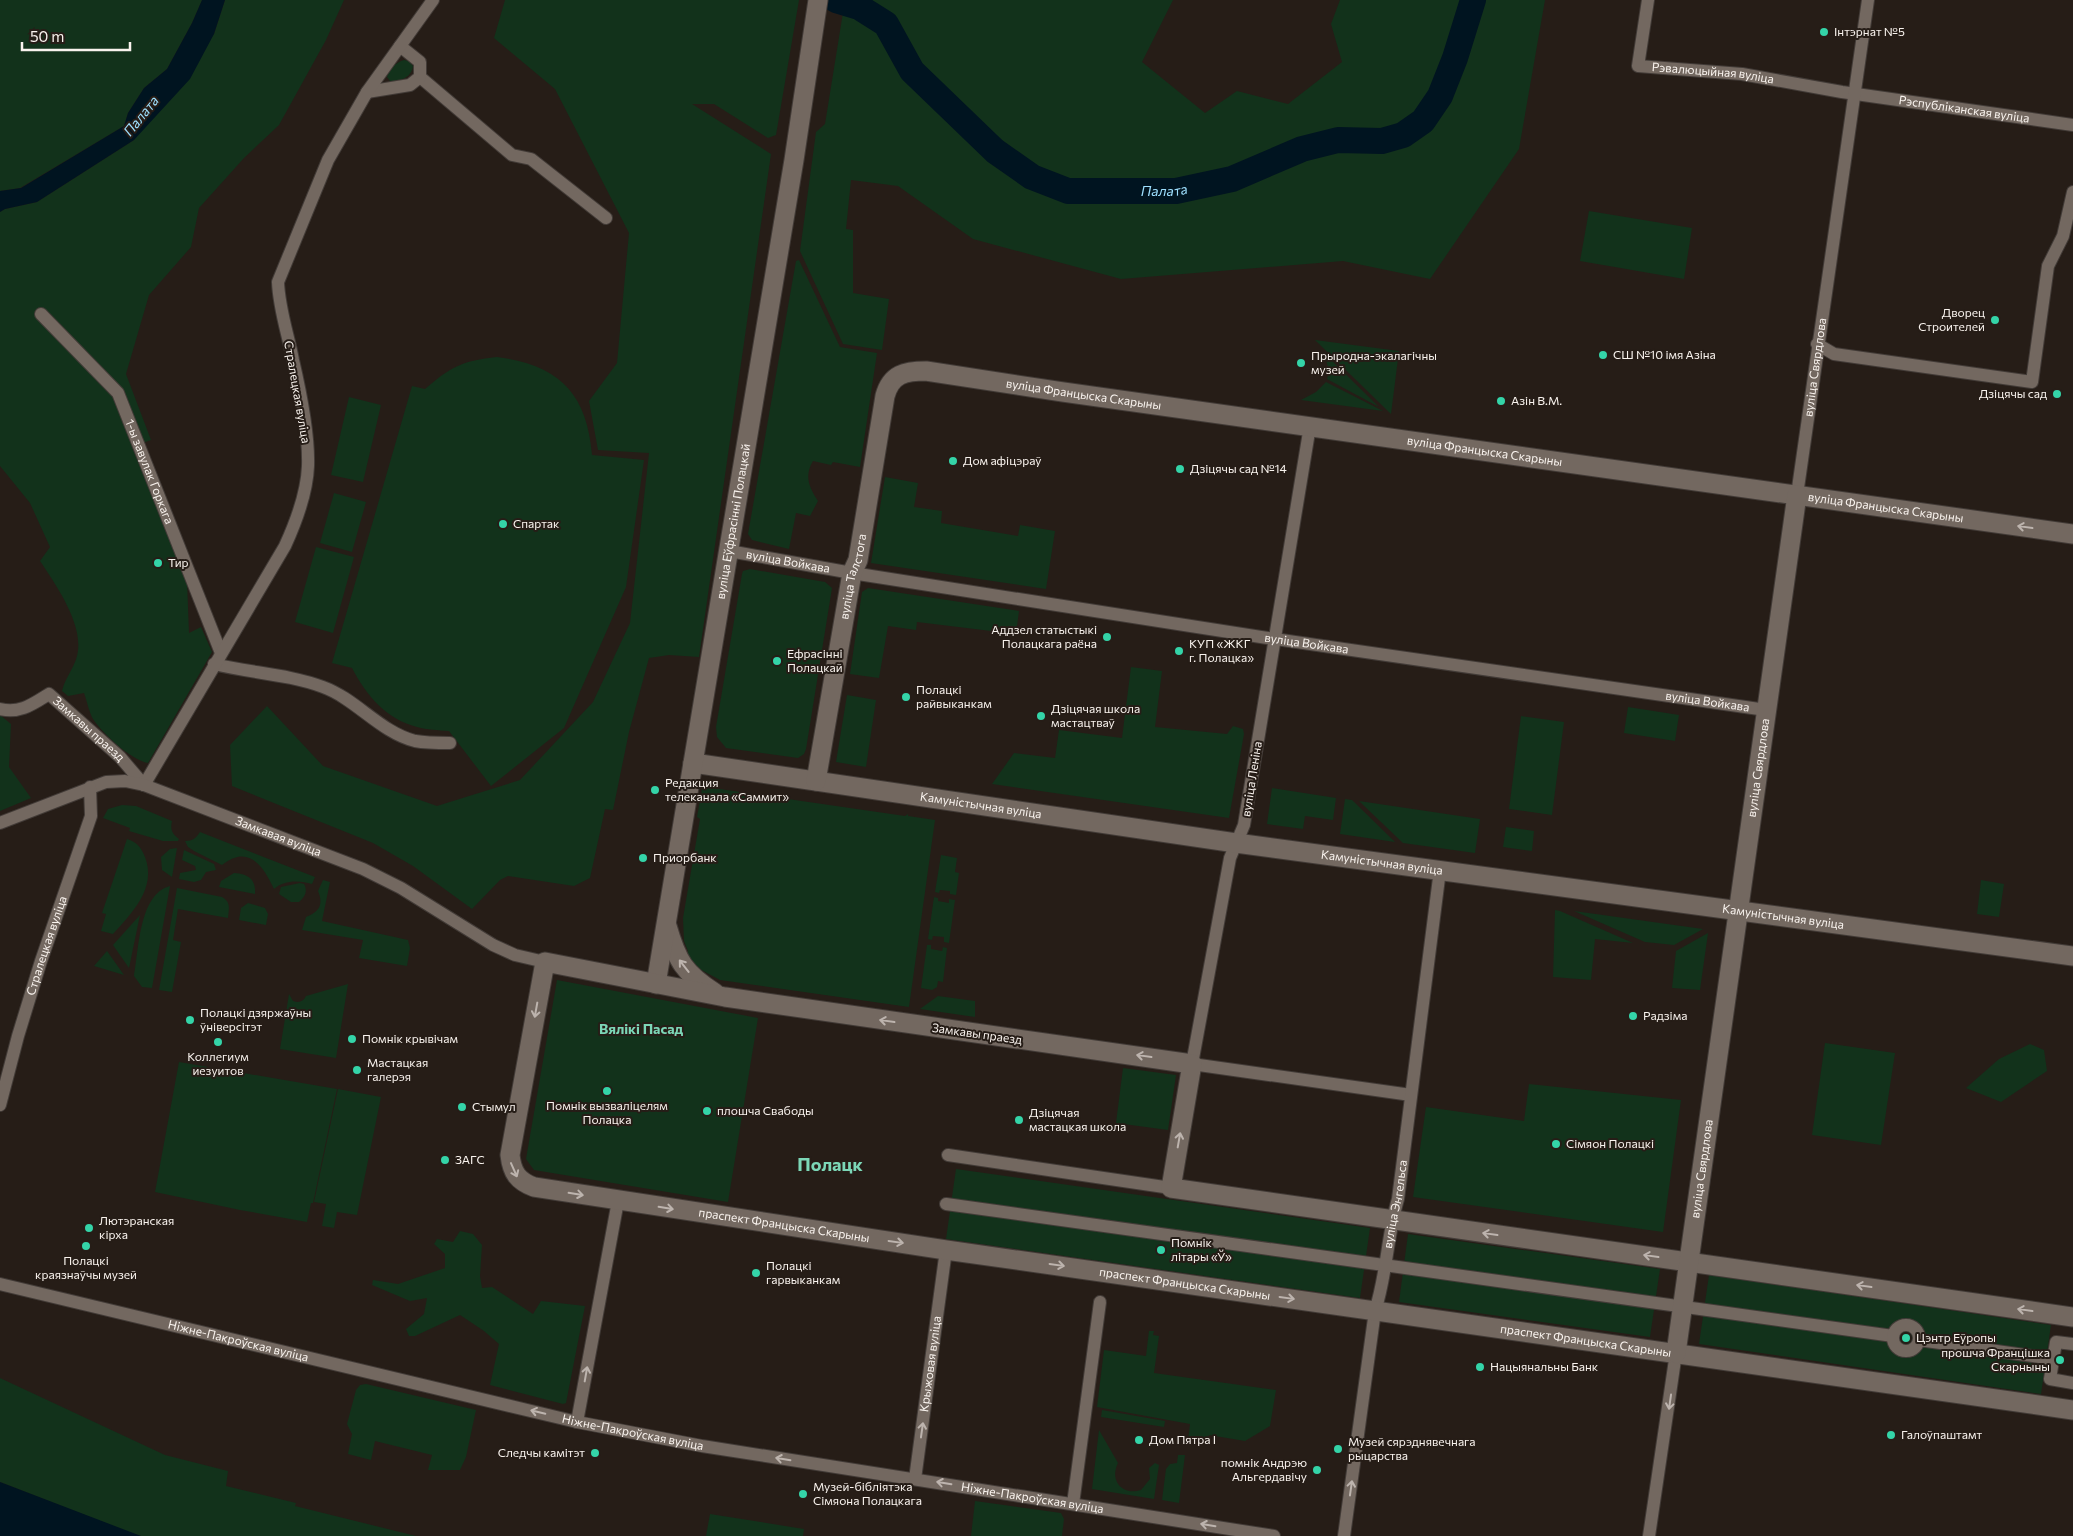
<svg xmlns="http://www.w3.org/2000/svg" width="2073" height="1536" viewBox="0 0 2073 1536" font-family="Commissioner,sans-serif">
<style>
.green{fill:#12321b}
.water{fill:#001420}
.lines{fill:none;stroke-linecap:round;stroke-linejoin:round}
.river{stroke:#001420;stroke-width:26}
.street-casing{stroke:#423b37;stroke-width:14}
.secondary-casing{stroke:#423b37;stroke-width:21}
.street{stroke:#736860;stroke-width:12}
.secondary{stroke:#736860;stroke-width:19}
.oneway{stroke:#bdb4ae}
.poi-dot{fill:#34d4a8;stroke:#261d17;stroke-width:2}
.labels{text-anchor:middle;stroke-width:4;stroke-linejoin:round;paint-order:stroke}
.poi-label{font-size:12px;fill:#f9f3ee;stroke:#261d17;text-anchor:start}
.street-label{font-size:12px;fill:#f9f3ee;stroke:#261d17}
.water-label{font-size:14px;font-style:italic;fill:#9ddffe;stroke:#261d17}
.neighbourhood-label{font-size:14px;font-weight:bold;fill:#7cd7b7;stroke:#261d17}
.district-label{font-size:18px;font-weight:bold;fill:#7cd7b7;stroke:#261d17}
</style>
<rect width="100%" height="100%" fill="#261d17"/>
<g class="green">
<path d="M0,0H202L192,23L167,69L144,88L128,113L124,126L20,188L0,191Z"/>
<path d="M225,0H344L326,40L279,125L244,158L199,208L191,247L149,295L126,374L151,440L132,447L187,581L189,633L201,627L212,652L148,763C131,760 102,733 93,719C89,712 87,701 84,693L68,696L62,691C65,678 74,668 77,656C85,626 56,585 40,561L50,547L30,503L0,466V212L5,209L37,202L134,140L214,34Z"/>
<path d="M505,0H799L776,135L768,138L714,104H692L771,154L699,657L669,655L649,658L629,732L613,810L605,809L590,878L574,886L508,876L500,880L472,909L413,866L373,843L232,786L230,745L267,706L323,766L437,806L520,780L593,702L630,623L649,453L598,450L589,401L617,363L629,233L555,89L494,38Z"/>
<path d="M845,0H1173L1142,62L1205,113L1237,91L1288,104L1342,62L1331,24L1340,0H1545L1519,149L1430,279L1343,261L1121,279L973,239L898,186L851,180L846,229L853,230V293L889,299L882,350L843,344L800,251L816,132L825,124Z"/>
<path d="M404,60L409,61L413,66C412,77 400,82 390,81L387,77C389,69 396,62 404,60Z"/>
<path d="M1589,211L1692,228L1684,279L1580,261Z"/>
<path d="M799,260L840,347L877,353L860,467L833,462L831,465L813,461C804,476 809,487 818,501L810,516L796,513L789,549L752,540L748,534L796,261Z"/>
<path d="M1315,340L1399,351L1391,414Z"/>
<path d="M497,357C559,365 587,393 592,455L644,460L626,587L564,728L491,786L449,731C438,730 427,730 417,727C386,719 366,695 352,668L332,663L412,386L425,389C452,366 462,361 497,357Z"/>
<path d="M1328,357L1379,407L1327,379L1329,372L1326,359Z"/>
<path d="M1326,382L1383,411L1301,400L1316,392Z"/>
<path d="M349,397L381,405L363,482L331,475Z"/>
<path d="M885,477L918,483L914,507L942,511L941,523L1018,536L1020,525L1055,531L1046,589L871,563Z"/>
<path d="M334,493L366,502L352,552L320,543Z"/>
<path d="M316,547L354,557L333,633L295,622Z"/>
<path d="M750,569L825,582L832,588L806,749L804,754L798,758L726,748L717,737L716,727L742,574L743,571Z"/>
<path d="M868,588L1019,611L1016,634L917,622L916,630L888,626L879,678L850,674L862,592Z"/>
<path d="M1131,667L1162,671L1155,727L1227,734L1233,726L1243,729L1244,734L1229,818L992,784L1014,753L1055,758L1059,730L1122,738Z"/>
<path d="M847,695L876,700L866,767L836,762Z"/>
<path d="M1628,707L1679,715L1675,741L1624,733Z"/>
<path d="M0,715L11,724L9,767L31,798L0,811Z"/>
<path d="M1521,716L1564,722L1552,815L1509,809Z"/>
<path d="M706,787L905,816L908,814V816L935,820L909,1007L720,980L694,966L687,955L688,951L684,941L683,918L700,819L697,817L702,789Z"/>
<path d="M1272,788L1336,798L1333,820L1305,816L1303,829L1267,824Z"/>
<path d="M1345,799L1352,800L1395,842L1340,834Z"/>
<path d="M1359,801L1480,819L1475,853L1403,843Z"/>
<path d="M122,805L136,806L172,821C170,829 172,834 179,839L178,841H163L129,831L130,828L103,818L108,809Z"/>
<path d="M1506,827L1534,831L1532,851L1503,847Z"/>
<path d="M200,832L315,877L312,884C299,880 284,880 274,889C263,865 248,844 222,865L194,851L188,847L185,841C193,841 196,838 200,832Z"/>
<path d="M127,839C137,842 141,847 145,857C157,888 132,913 113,934L101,931L106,914L102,913Z"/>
<path d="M177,848L172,877L162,870L161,857L170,849Z"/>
<path d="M184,850L214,864L216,870L206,872L201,880L194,882L179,879L180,873L196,870L195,866L182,860Z"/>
<path d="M941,855L957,858L955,872L959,873L956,895L950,894V891L940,890L939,893L935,892Z"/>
<path d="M234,873C248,874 256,879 255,894L219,887L221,881Z"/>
<path d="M323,880L330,882L322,921L408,940L410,948L407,966L359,958L363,940L302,930L306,917C319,912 324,905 318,891Z"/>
<path d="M1981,880L2004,884L1999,917L1977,914Z"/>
<path d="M300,883L304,884C308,891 305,897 299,902H291L279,894L281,887Z"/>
<path d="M170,886L152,988L142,987L134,976C139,949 139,894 170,886Z"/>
<path d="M177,888L222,897C231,902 229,908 228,918L178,909L173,940L181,942L172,992L159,990Z"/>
<path d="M934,897L938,898V901L949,903V899L955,900L949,943L944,942V937L933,936L932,940L928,939Z"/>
<path d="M248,903L265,908L268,914L266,925L239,920L241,908Z"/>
<path d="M1555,910L1560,911L1633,943L1595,939L1591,980L1553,977Z"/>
<path d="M1574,911L1703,929L1674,945L1645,942Z"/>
<path d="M140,915L129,968L113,945Z"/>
<path d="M1708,933L1700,990L1672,988L1676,951Z"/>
<path d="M927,945H931V949L942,951L943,947L947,948L943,982L938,981L937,987L932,990L921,988Z"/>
<path d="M107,951L124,975L94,966Z"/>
<path d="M557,980L758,1018L728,1202L534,1170L526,1159Z"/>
<path d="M348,984L336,1058L280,1049L289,994L293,1001C299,1003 303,1002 306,996Z"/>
<path d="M938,996L975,1001V1017L920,1009Z"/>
<path d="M1825,1043L1895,1053L1881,1145L1812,1135Z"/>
<path d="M2030,1044L2044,1050L2047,1071L2001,1102L1966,1088L1999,1059Z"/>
<path d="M179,1062L337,1089L313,1203H311L307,1222L240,1210L155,1192Z"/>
<path d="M1123,1068L1176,1075L1168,1130L1116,1123Z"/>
<path d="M1529,1084L1681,1100L1663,1232L1413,1197L1426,1107L1524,1121Z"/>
<path d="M338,1089L381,1097L357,1215L337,1212L334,1228L322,1226L326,1204L314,1202Z"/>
<path d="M956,1169L1370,1228L1360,1298L946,1239Z"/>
<path d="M460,1231L473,1234L482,1245L480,1276L482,1288L492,1287L533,1314L541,1301L585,1306L566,1403L563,1404L490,1385L499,1344L484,1331L460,1315L415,1336H409L406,1329L424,1314L427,1298L410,1301L372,1285L373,1280L398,1284L445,1268V1254L434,1244L437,1239L453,1242Z"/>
<path d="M1408,1234L1660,1269L1650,1337L1399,1302Z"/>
<path d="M1709,1275L2051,1325L2041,1394L1699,1344Z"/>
<path d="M1149,1331H1154L1153,1335L1159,1336L1154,1373L1276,1390L1270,1426L1245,1441L1209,1435L1207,1443L1188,1441L1190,1424L1097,1407L1104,1350L1146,1356Z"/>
<path d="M0,1378L165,1455L228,1471L226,1486L296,1503L295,1506L416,1536H141L128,1532L0,1482Z"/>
<path d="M366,1384L476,1410L466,1457L460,1470H428L432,1455L375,1441L371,1460L348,1454L352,1434L347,1424L356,1390L360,1385Z"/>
<path d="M1102,1410L1165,1421L1164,1427L1101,1417Z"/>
<path d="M1099,1430L1118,1463C1109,1481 1123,1496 1141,1490L1150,1479L1149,1468L1155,1463L1159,1465L1154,1499L1092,1489Z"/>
<path d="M1178,1455H1185L1179,1503L1162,1500L1166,1469L1170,1464L1177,1463Z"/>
<path d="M975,1501L1061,1513L1064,1519L1062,1536H971Z"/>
<path d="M710,1514L804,1529L803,1536H706Z"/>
</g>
<g class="water">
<path d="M202,0H225L214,34L190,79L134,140L37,202L5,209L0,212V191L21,188L124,126L128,113L144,88L167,69L192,23Z"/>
<path d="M0,1482L141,1536H0Z"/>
</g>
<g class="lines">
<path class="river" id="s1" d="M836,0L859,7L886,24L912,71L995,151L1032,177L1068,191H1176L1232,179L1302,149L1338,140L1382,141L1403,135L1423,121L1440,96L1455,58L1473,0"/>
<g class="street-casing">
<g id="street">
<path id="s2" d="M1648,0L1638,66L1742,74L1842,92L2073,125"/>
<path d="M420,77L512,155L531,159L606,218"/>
<path d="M367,92L410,85L420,77V62L400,46"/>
<path id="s3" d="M41,314L118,393L221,653"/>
<path d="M1817,344L1834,354L2032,382L2048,266L2063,236L2073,192"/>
<path d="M1310,426L1244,825L1230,858L1192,1064L1411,1095"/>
<path id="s4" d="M1797,495L1868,0"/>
<path id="s5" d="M729,551L852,573L1261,637L1766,710"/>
<path d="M214,664C250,673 288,674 323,687C356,699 380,732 415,741C426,743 439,743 450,743"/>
<path id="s6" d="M0,709C20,714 33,704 49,694L120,757L144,785"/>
<path d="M144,785L285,546C296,522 307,493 308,466C309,436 300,390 293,360C288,334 279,309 278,282L328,160L367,92L433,0"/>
<path id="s7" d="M0,823L106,782L125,781L144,785L363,869L401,888L493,945L515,955L545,962"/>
<path id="s8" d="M0,1105L18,1036L41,961L91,816L90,787"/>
<path d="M948,1155L1171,1188"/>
<path d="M946,1204L1893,1336"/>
<path id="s9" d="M0,1284L577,1422L702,1446L1274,1536"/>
<circle cx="1906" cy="1338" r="13"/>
<path d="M1919,1340L2053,1359"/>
<path d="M2073,1344L2056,1342L2050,1379L2073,1383"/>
<path d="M577,1422L618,1201"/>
<path id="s10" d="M915,1479L946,1250"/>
<path d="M1073,1504L1100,1302"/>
<path id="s11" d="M1344,1536L1375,1311C1387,1274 1387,1236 1398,1199L1440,870"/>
<path d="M1649,1536L1676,1353"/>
</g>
</g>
<g class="secondary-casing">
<g id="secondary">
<path id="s12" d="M693,763L1236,843L2073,956"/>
<path id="s13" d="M816,781L852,573L858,560L885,396C891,374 905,371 926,371L1063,392L2073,534"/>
<path d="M667,926C677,961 684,973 715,993"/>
<path id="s14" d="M656,984L794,160L818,0"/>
<path id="s15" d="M2073,1317L1171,1188L1192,1064L725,997L545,962L510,1155C512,1173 518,1181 534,1187L946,1250L2073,1410"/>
<path id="s16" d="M1676,1353L1797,495"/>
</g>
</g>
<use href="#street" class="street"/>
<use href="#secondary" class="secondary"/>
</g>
<defs><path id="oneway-shaft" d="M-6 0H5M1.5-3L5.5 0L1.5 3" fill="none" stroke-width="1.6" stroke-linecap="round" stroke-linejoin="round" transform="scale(1.25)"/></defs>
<g class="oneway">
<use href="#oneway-shaft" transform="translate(2025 527) rotate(-172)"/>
<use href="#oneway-shaft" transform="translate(684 966) rotate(-128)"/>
<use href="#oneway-shaft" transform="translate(536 1010) rotate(100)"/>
<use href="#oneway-shaft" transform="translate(887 1021) rotate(-172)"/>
<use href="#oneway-shaft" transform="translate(1144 1056) rotate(-172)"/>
<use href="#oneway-shaft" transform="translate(1179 1140) rotate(-80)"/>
<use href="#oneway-shaft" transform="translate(514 1170) rotate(66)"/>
<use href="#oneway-shaft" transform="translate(576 1194) rotate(9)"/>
<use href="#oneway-shaft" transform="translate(666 1208) rotate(9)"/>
<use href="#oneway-shaft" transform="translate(1490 1234) rotate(-172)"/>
<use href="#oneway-shaft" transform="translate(896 1242) rotate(8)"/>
<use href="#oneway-shaft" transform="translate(1651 1256) rotate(-172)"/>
<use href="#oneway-shaft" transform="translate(1057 1265) rotate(8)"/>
<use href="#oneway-shaft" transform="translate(1864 1286) rotate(-172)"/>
<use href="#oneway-shaft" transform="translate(1287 1298) rotate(8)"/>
<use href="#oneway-shaft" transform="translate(2025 1310) rotate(-172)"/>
<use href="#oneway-shaft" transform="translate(586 1374) rotate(-80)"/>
<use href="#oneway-shaft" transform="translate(1670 1402) rotate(98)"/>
<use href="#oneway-shaft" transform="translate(538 1412) rotate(-167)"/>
<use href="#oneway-shaft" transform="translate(922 1430) rotate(-82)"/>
<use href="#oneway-shaft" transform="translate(783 1459) rotate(-171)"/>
<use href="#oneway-shaft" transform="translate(944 1483) rotate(-171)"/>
<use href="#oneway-shaft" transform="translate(1351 1488) rotate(-82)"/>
<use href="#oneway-shaft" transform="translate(1208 1525) rotate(-171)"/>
</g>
<g class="poi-dot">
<circle cx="1824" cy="32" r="5"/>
<circle cx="1995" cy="320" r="5"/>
<circle cx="1603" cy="355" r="5"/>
<circle cx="1301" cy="363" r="5"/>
<circle cx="2057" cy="394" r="5"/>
<circle cx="1501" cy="401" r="5"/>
<circle cx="953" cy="461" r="5"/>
<circle cx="1180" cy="469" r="5"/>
<circle cx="503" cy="524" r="5"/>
<circle cx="158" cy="563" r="5"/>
<circle cx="1107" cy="637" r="5"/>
<circle cx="1179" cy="651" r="5"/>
<circle cx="777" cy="661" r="5"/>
<circle cx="906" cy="697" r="5"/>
<circle cx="1041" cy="716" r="5"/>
<circle cx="655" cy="790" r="5"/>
<circle cx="643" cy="858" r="5"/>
<circle cx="1633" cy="1016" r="5"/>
<circle cx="190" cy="1020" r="5"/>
<circle cx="352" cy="1039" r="5"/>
<circle cx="218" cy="1042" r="5"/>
<circle cx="357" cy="1070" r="5"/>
<circle cx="607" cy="1091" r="5"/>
<circle cx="462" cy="1107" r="5"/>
<circle cx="707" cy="1111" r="5"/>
<circle cx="1019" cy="1120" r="5"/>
<circle cx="1556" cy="1144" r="5"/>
<circle cx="445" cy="1160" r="5"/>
<circle cx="89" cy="1228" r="5"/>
<circle cx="86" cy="1246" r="5"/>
<circle cx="1161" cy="1250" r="5"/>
<circle cx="756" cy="1273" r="5"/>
<circle cx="1906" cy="1338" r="5"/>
<circle cx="2060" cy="1360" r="5"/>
<circle cx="1480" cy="1367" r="5"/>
<circle cx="1891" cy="1435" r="5"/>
<circle cx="1139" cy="1440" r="5"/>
<circle cx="1338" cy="1449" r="5"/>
<circle cx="595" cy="1453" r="5"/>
<circle cx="1317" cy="1470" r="5"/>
<circle cx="803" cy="1494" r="5"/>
</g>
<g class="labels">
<g class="poi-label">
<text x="1834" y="36">Інтэрнат №5</text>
<text x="1985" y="317" text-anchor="end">Дворец<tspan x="1985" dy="14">Строителей</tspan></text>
<text x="1613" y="359">СШ №10 імя Азіна</text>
<text x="1311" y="360">Прыродна-экалагічны<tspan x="1311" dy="14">музей</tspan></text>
<text x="2047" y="398" text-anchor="end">Дзіцячы сад</text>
<text x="1511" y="405">Азін В.М.</text>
<text x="963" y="465">Дом афіцэраў</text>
<text x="1190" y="473">Дзіцячы сад №14</text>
<text x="513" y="528">Спартак</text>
<text x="168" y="567">Тир</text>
<text x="1097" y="634" text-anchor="end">Аддзел статыстыкі<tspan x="1097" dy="14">Полацкага раёна</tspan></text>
<text x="1189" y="648">КУП «ЖКГ<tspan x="1189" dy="14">г. Полацка»</tspan></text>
<text x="787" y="658">Ефрасінні<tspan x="787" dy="14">Полацкай</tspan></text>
<text x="916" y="694">Полацкі<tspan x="916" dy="14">райвыканкам</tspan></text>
<text x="1051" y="713">Дзіцячая школа<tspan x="1051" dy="14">мастацтваў</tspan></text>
<text x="665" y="787">Редакция<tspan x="665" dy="14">телеканала «Саммит»</tspan></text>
<text x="653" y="862">Приорбанк</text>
<text x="200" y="1017">Полацкі дзяржаўны<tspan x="200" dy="14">ўніверсітэт</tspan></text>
<text x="1643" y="1020">Радзіма</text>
<text x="362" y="1043">Помнік крывічам</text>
<text x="218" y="1061" text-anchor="middle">Коллегиум<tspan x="218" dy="14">иезуитов</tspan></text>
<text x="367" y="1067">Мастацкая<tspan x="367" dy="14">галерэя</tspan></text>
<text x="607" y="1110" text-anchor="middle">Помнік вызваліцелям<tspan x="607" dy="14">Полацка</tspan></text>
<text x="472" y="1111">Стымул</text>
<text x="717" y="1115">плошча Свабоды</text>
<text x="1029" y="1117">Дзіцячая<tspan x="1029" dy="14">мастацкая школа</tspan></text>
<text x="1566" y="1148">Сімяон Полацкі</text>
<text x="455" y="1164">ЗАГС</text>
<text x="99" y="1225">Лютэранская<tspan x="99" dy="14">кірха</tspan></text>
<text x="1171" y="1247">Помнік<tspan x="1171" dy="14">літары «Ў»</tspan></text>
<text x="86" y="1265" text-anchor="middle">Полацкі<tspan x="86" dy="14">краязнаўчы музей</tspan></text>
<text x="766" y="1270">Полацкі<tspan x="766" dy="14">гарвыканкам</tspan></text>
<text x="1916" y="1342">Цэнтр Еўропы</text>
<text x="2050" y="1357" text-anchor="end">прошча Францішка<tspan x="2050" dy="14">Скарныны</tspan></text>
<text x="1490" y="1371">Нацыянальны Банк</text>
<text x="1901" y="1439">Галоўпаштамт</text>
<text x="1149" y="1444">Дом Пятра І</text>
<text x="1348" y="1446">Музей сярэднявечнага<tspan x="1348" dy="14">рыцарства</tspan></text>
<text x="585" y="1457" text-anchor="end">Следчы камітэт</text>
<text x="1307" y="1467" text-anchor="end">помнік Андрэю<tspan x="1307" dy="14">Альгердавічу</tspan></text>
<text x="813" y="1491">Музей-бібліятэка<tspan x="813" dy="14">Сімяона Полацкага</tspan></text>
</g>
<g class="street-label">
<text dy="4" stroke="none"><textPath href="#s2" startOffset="142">Рэвалюцыйная вуліца</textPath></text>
<text dy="4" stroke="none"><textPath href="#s2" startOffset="396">Рэспубліканская вуліца</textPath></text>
<text dy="4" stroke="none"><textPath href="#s4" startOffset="129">вуліца Свярдлова</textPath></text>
<text transform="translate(297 392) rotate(80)" y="4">Стралецкая вуліца</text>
<text dy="4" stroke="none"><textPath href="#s13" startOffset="604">вуліца Францыска Скарыны</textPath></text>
<text dy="4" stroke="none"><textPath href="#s13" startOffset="1009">вуліца Францыска Скарыны</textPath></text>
<text dy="4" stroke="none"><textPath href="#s3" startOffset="195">1-ы завулак Горкага</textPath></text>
<text dy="4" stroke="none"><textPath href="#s13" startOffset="1414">вуліца Францыска Скарыны</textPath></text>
<text dy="4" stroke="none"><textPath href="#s14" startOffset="469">вуліца Еўфрасінні Полацкай</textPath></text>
<text dy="4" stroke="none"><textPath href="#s5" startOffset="60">вуліца Войкава</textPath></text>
<text dy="4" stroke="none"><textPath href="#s13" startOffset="208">вуліца Талстога</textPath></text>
<text dy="4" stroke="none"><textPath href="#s5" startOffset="585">вуліца Войкава</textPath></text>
<text dy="4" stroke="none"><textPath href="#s5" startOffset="990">вуліца Войкава</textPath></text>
<text dy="4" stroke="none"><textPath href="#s6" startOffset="106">Замкавы праезд</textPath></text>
<text dy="4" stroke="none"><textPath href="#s16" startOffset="591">вуліца Свярдлова</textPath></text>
<text transform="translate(1252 779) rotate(-81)" y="4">вуліца Леніна</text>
<text dy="4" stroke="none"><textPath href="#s12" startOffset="291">Камуністычная вуліца</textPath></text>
<text dy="4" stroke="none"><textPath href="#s7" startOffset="296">Замкавая вуліца</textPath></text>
<text dy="4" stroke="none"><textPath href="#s12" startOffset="696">Камуністычная вуліца</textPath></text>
<text dy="4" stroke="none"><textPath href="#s12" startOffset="1101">Камуністычная вуліца</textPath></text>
<text dy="4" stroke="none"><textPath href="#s8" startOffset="166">Стралецкая вуліца</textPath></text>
<text transform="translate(977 1034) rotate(8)" y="4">Замкавы праезд</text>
<text dy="4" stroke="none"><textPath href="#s16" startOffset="186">вуліца Свярдлова</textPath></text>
<text dy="4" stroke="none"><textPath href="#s11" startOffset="336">вуліца Энгельса</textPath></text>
<text dy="4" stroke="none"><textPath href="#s15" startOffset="2184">праспект Францыска Скарыны</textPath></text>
<text dy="4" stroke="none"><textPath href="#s15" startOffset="2589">праспект Францыска Скарыны</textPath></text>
<text dy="4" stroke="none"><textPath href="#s9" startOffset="245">Ніжне-Пакроўская вуліца</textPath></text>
<text dy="4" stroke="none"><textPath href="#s15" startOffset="2994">праспект Францыска Скарыны</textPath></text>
<text dy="4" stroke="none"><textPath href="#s10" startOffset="116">Крыжовая вуліца</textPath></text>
<text dy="4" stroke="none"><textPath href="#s9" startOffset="650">Ніжне-Пакроўская вуліца</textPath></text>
<text dy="4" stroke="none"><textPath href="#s9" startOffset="1055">Ніжне-Пакроўская вуліца</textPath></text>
</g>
<g class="water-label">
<text transform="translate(141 116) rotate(-51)" y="5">Палата</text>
<text dy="5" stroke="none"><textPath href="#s1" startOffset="405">Палата</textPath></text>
</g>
<g class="neighbourhood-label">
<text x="641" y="1034">Вялікі Пасад</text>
</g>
<g class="district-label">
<text x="830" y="1171">Полацк</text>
</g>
</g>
<path d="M22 42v8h108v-8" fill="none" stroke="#f9f3ee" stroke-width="2.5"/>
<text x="30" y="42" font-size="15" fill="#f9f3ee" stroke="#261d17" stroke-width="4" paint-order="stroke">50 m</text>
</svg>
